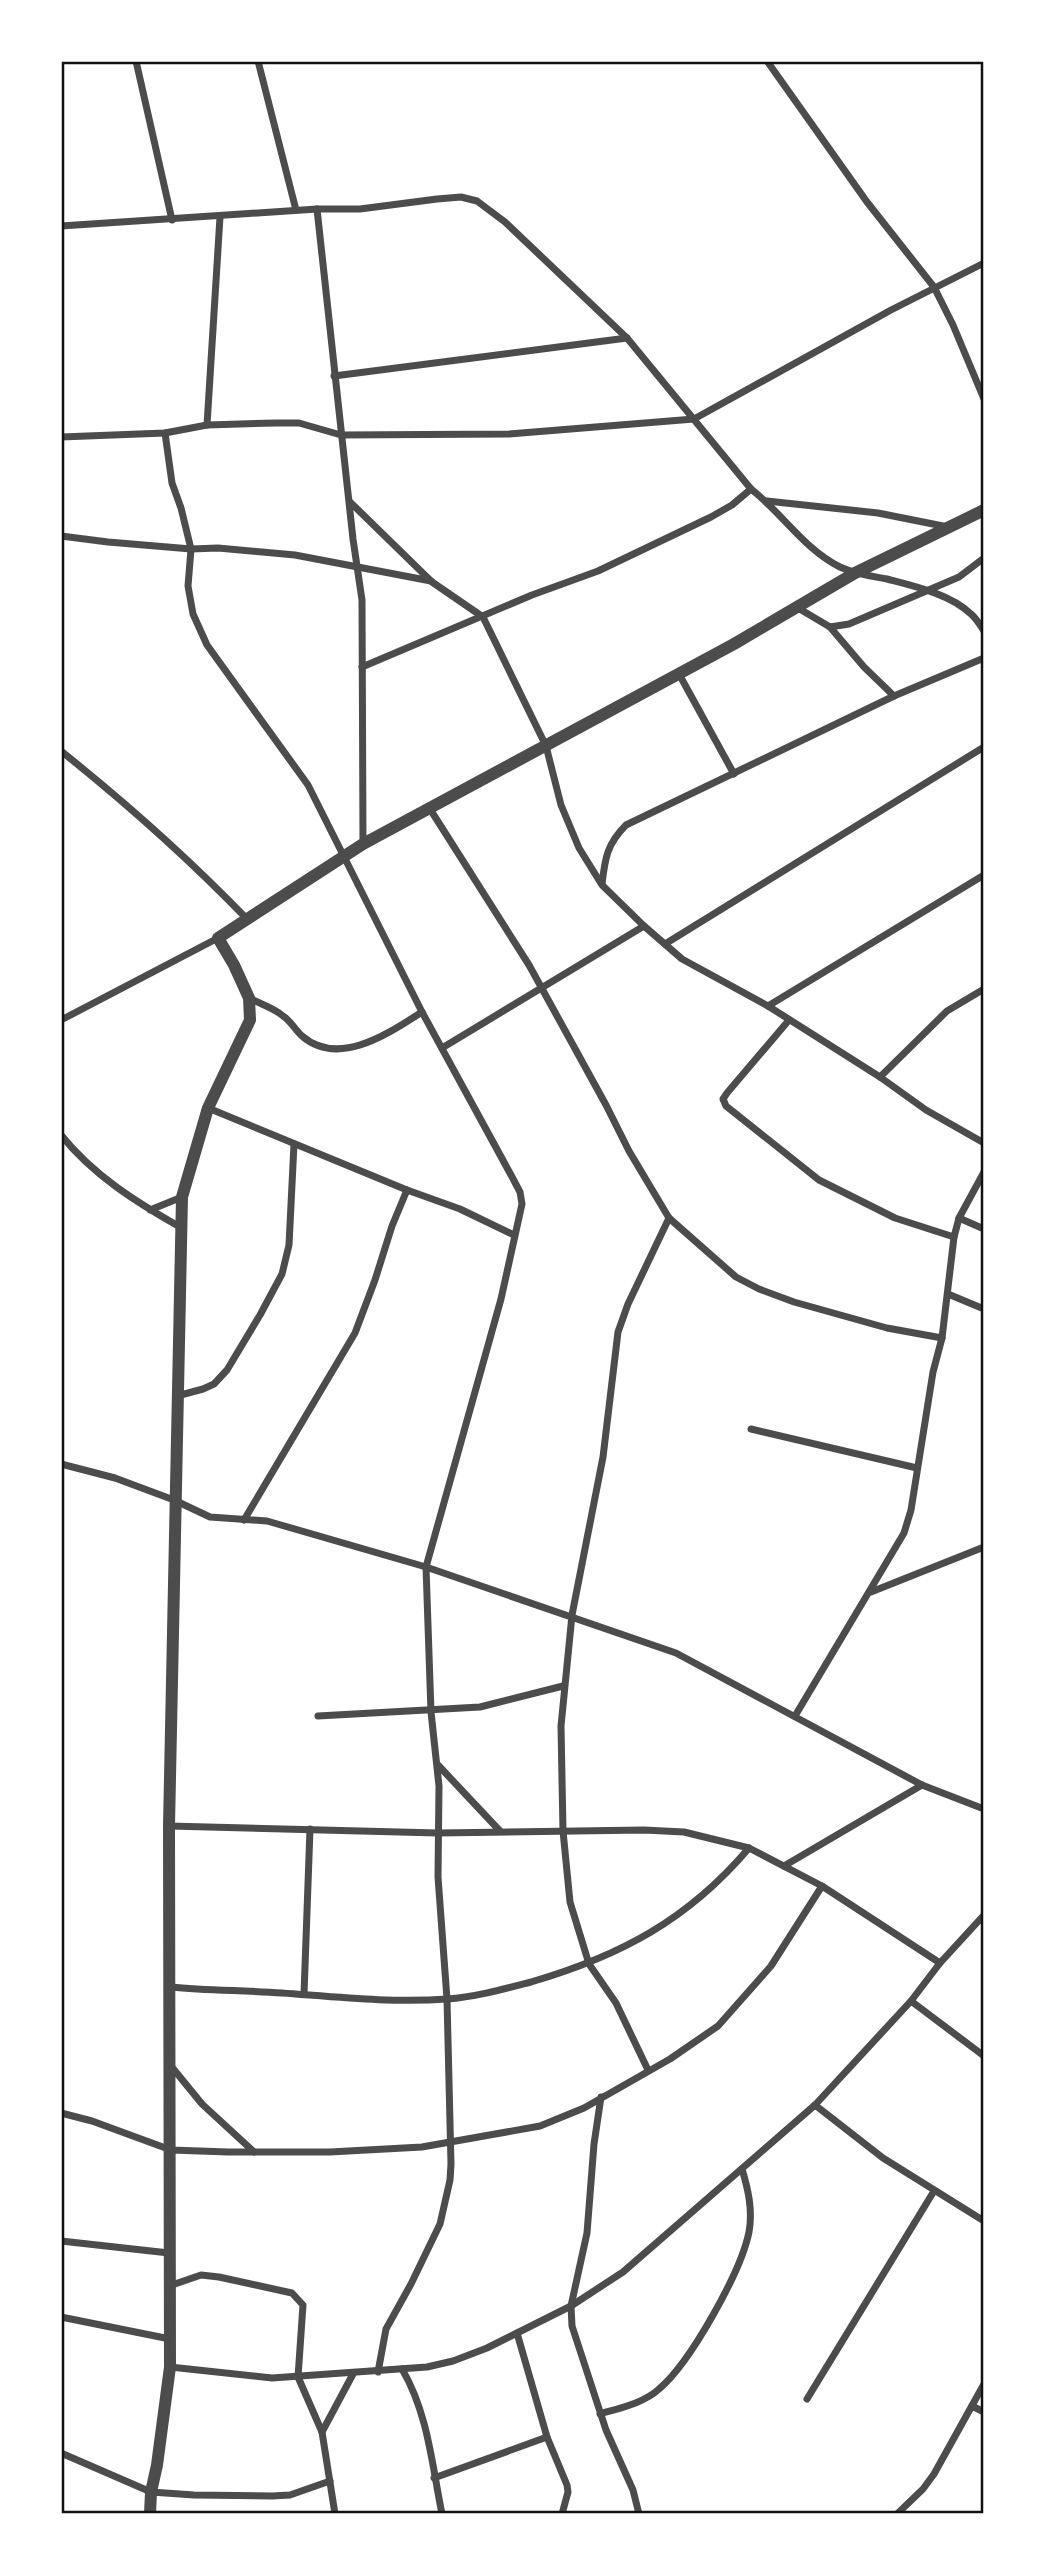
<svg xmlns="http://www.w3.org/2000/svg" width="1045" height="2575" viewBox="0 0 1045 2575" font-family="'Open Sans',sans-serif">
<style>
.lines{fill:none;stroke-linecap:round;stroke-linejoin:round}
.minor{stroke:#4c4c4c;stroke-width:7}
.tertiary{stroke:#4c4c4c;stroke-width:12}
.neatline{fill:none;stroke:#111;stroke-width:2.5}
</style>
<rect width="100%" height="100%" fill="#fff"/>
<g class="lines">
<g class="minor">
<path d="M136,61L172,220"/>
<path d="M258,61L296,210"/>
<path d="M767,61L867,202L934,287L953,325L984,399"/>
<path d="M317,209L353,539L362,600L363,844"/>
<path d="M61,226L317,209H360L437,199L461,197L477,201L505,222L627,338L751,489C782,513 804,549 840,567C855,574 871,576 887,579C914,586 950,594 971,614C976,618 980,625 984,631"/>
<path d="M334,376L627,338"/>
<path d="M207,425L220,217"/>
<path d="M165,433L172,483L181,508L191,549L188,586L193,614L207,645L308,785L422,1012L511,1175L520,1192L522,1204L501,1299L426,1567L431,1712L439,1786L438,1877L447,1999L451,2164L450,2180L440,2224L411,2284L386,2329L378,2372"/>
<path d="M61,437L165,433L207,425L275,423H299L341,435L509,434L694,419L891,310L984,263"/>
<path d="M767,501L878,513L948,527"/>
<path d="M350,502L432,582L483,617L546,746L561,805L579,848L602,885L644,926L682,959L768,1006L880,1077L926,1110L984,1143"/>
<path d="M61,536L108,542L191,549L218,548L295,555L431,581"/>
<path d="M798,608L830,627L849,624L959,577L984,558"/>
<path d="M830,627L864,667L894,696"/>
<path d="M362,667L532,595L598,571L711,517L732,505L751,489"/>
<path d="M679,674L734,774"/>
<path d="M61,751C126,803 189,859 247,919"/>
<path d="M430,809L529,965L606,1105L629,1151L669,1218L736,1277L759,1289L794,1302L887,1328L942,1338"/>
<path d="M602,884C605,858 607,844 626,825L894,696L984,658"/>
<path d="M665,944L984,747"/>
<path d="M249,998C260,1004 274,1008 283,1016C291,1021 295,1030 302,1036C339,1068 389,1033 422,1012"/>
<path d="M768,1006L984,875"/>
<path d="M61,1020L218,938"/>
<path d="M789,1020L727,1093L723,1099L726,1106L819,1180L895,1218L954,1237"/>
<path d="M442,1048L644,926"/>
<path d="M880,1077L947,1011L984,989"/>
<path d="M208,1108L407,1190L460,1209L514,1235"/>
<path d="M61,1135C93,1175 136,1202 180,1227"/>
<path d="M150,1210L182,1197"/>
<path d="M959,1218L984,1229"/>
<path d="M948,1294L984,1309"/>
<path d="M177,1396L203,1389L214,1384L227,1370L260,1315L282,1274L289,1245L294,1144"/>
<path d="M751,1429L917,1468"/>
<path d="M61,1464L115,1478L174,1500L210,1517L267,1521L426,1567L676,1653L922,1785L984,1809"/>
<path d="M244,1520L355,1333L375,1280L392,1226L407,1190"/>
<path d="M871,1592L984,1547"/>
<path d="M318,1716L480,1707L563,1686"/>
<path d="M795,1716L904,1533L911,1510L933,1372L942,1338L954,1237L959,1218L984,1172"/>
<path d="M438,1765L500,1831"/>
<path d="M169,1826L438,1833L644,1830L684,1832L749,1848L822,1886L940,1963"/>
<path d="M784,1866L922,1785"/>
<path d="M171,1987C208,1991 245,1990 282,1993C337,1997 393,2003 447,1999C475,1997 504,1989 531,1982C620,1956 688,1920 749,1848"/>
<path d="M304,1994L310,1829"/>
<path d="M911,2001L984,2056"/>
<path d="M171,2066L202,2104L254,2152"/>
<path d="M648,2070L616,2003L589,1964L570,1902L563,1831L561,1726L572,1615L603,1457L618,1332L628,1304L669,1218"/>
<path d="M601,2097L594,2144L587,2233L571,2306L572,2326L606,2430L633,2490L639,2514"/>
<path d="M815,2105L883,2158L984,2221"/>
<path d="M61,2113L92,2121L171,2150L228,2152H330L422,2147L540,2126L584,2108L670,2059L718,2026L771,1966L822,1886"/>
<path d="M61,2241L169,2253"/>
<path d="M169,2286L201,2275L219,2277L292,2293L303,2305L298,2377L322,2432L335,2514"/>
<path d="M61,2317L170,2339"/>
<path d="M517,2333L547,2437L567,2485L568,2492L562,2514"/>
<path d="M170,2367L272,2378L427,2367L453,2361L487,2348L571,2306L623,2272L815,2105L911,2001L940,1963L984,1915"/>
<path d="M402,2369C428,2413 432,2465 442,2514"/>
<path d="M807,2399L934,2191"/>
<path d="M972,2406L984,2412"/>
<path d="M600,2414C620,2408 644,2403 659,2389C690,2363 741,2272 749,2232C753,2210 748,2189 742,2169"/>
<path d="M322,2432L353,2374"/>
<path d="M61,2453L151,2492L194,2495L272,2496L290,2495L330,2481"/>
<path d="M434,2478L547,2437"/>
<path d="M897,2514L923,2489L934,2474L984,2384"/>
</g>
<path class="tertiary" d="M150,2514L151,2492L157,2465L170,2367L169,1826L182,1197L208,1108L250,1020L249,998L234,965L218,938L363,844L734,644L855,573L984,510"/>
</g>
<rect width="1045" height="2575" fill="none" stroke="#ffffff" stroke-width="126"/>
<rect x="63" y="63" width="919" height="2449" class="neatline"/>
</svg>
